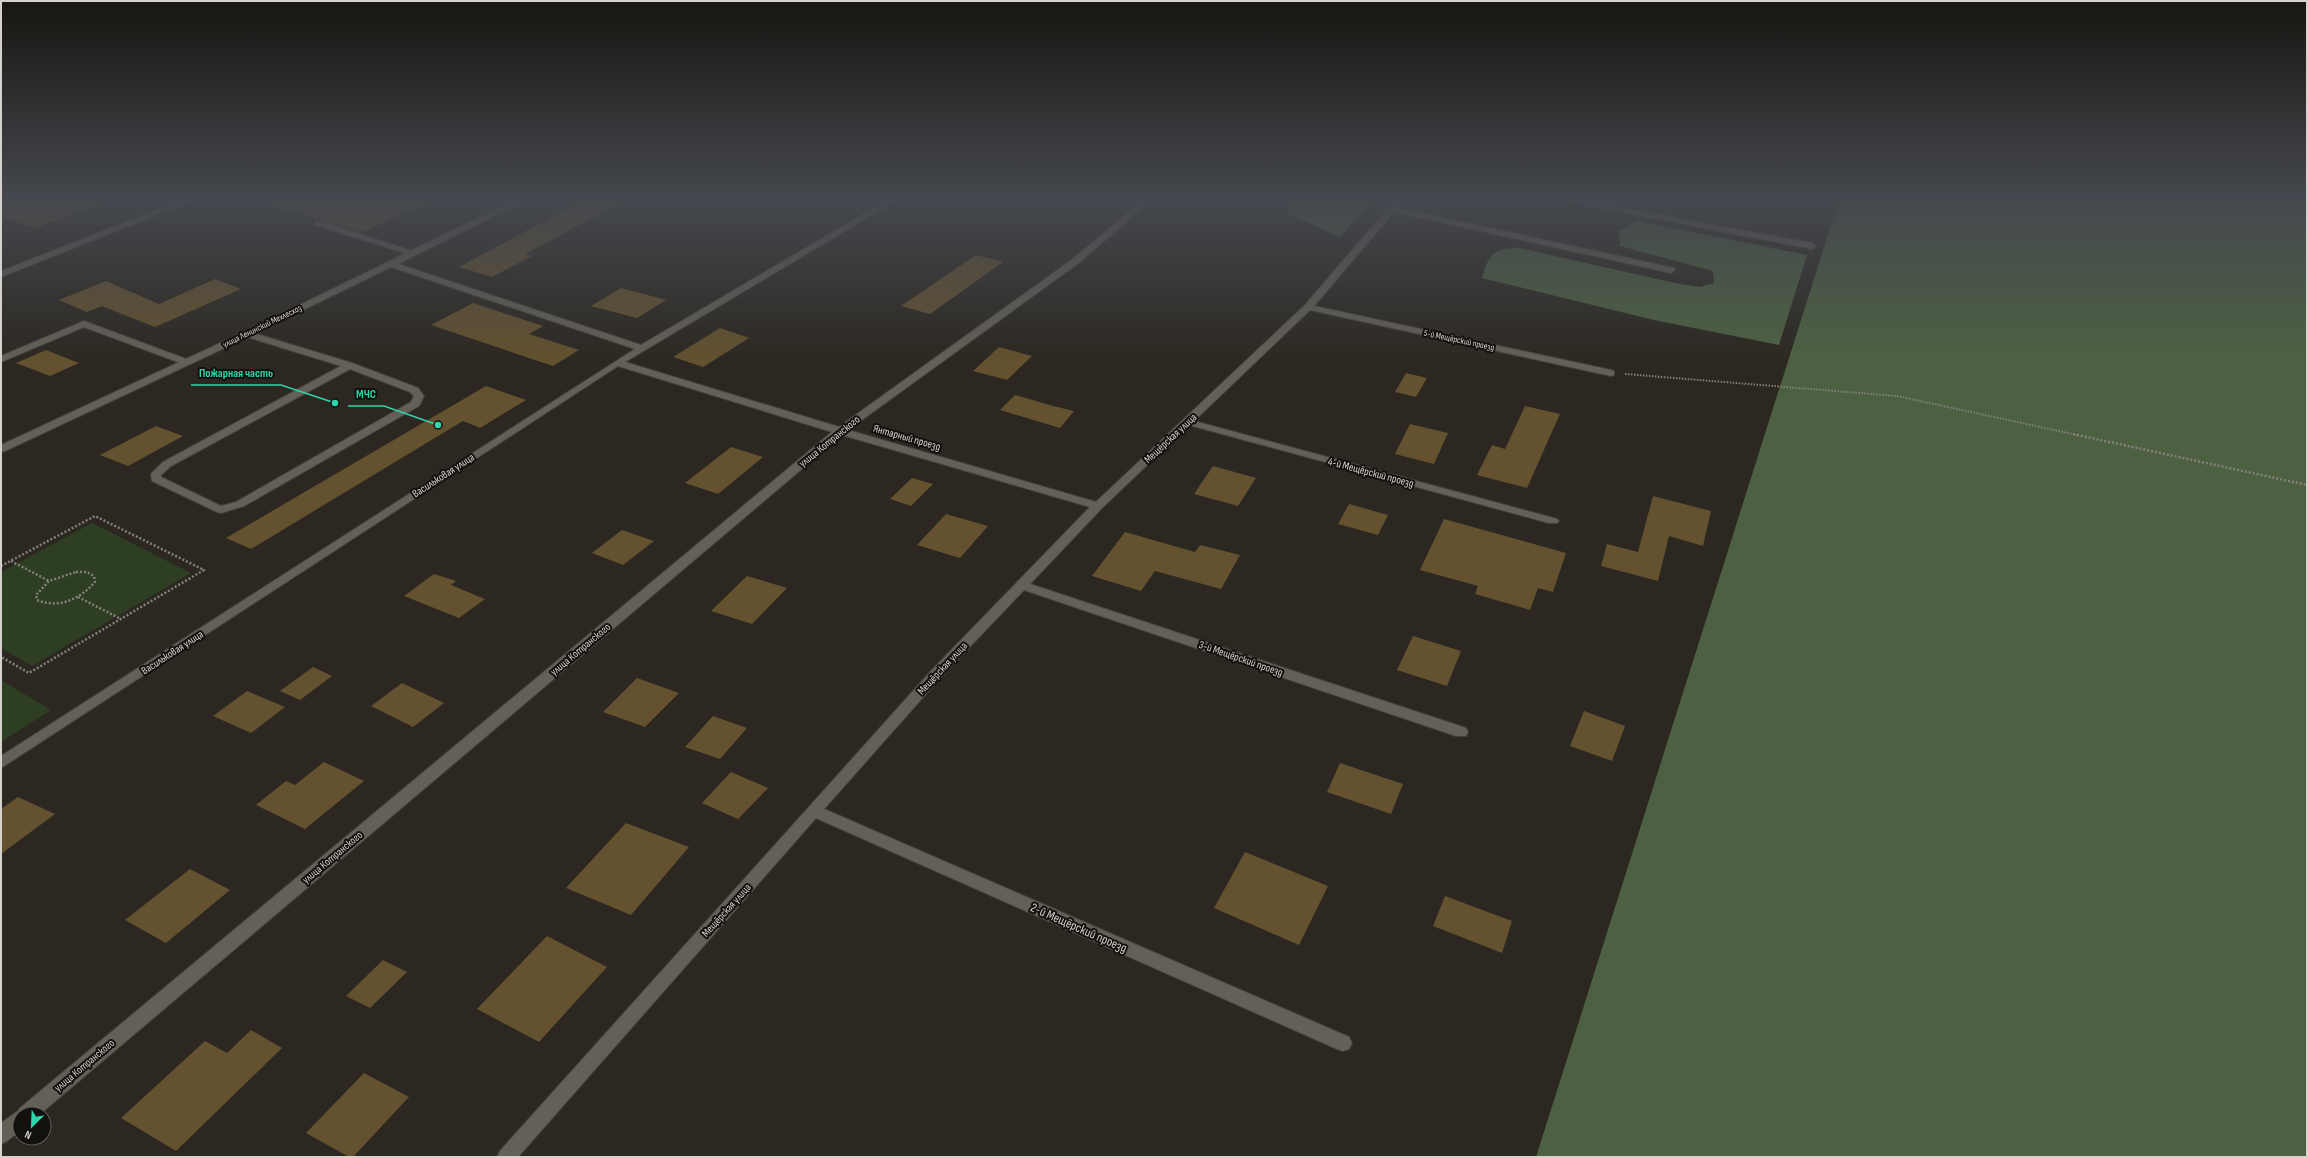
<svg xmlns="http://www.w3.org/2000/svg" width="2308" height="1158" viewBox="0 0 2308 1158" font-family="'Sofia Sans Condensed',sans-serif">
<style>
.green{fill:#2d3e22}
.forest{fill:#4d6142}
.building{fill:#63512f}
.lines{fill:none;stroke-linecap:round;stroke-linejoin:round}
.lane-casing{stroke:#46433d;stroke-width:2}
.street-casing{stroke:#46433d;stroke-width:2}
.path-far1{stroke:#84807b;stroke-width:2;stroke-dasharray:1.5 1.5;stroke-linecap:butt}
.path{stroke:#84807b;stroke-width:2.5;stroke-dasharray:2 2;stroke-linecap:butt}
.lane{fill:#646058;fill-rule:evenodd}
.street{fill:#646058;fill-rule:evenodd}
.labels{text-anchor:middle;stroke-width:4;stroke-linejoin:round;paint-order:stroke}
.far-street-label{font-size:9px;fill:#d5d2ce;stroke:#13110e}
.street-label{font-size:11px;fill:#d5d2ce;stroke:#13110e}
.near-street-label{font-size:13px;fill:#d5d2ce;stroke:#13110e}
.leader{fill:none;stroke:#2ed4aa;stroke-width:1.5}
.callout-dot{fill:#2ed4aa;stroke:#13110e;stroke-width:1.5}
.callout-label{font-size:12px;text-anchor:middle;font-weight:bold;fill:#2ed4aa;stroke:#13110e;stroke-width:4;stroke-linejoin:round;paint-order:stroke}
</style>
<rect width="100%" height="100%" fill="#2c2821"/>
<g class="green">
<path d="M92,523L191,573L32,666L1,648V572Z"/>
<path d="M1,680L51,710L1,742Z"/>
</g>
<g class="forest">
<path d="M1294,200H1372L1340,237L1287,213Z"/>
<path d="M1839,200H2307V1157H1536Z"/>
<path d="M1637,221L1807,255L1779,345L1654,320L1482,278C1489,254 1493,248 1519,248L1675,283L1700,287L1714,283L1713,271L1620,246L1619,231Z"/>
</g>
<g class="building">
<path d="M1,200H104L105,202L36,228L1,217Z"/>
<path d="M274,200H432L363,232L273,206Z"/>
<path d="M584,200H625L525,254L532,256L492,277L459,267Z"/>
<path d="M976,255L1003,262L930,314L901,306Z"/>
<path d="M215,279L241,289L155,327L102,306L87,312L59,300L106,281L159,304Z"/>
<path d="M621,288L666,300L637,318L591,306Z"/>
<path d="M473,303L543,326L529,334L579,350L553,366L431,325Z"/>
<path d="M720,328L749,338L703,367L673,357Z"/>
<path d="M999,347L1032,356L1007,380L973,371Z"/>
<path d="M46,350L79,363L50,376L16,363Z"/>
<path d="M1406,373L1427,378L1416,397L1395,392Z"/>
<path d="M486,386L526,400L480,428L463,421L251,549L226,538Z"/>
<path d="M1015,395L1053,406L1074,411L1060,428L1000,410Z"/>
<path d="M1525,406L1560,414L1527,488L1477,475L1492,445L1505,449Z"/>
<path d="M1410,424L1448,433L1434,464L1395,454Z"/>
<path d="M156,426L183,436L128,466L100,455Z"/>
<path d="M731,447L763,457L718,494L685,483Z"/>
<path d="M1213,466L1256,478L1238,506L1194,494Z"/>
<path d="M912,478L933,484L911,506L890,499Z"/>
<path d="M1653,496L1711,511L1703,546L1669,536L1658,581L1601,566L1607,544L1638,552Z"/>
<path d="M1349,504L1388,515L1378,535L1338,524Z"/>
<path d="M946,514L988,526L960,558L917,545Z"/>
<path d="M1444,519L1566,553L1553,592L1538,588L1530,610L1475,594L1478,586L1420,570Z"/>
<path d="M622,530L654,541L623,565L592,553Z"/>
<path d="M1125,532L1195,552L1200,545L1240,555L1221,589L1155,571L1141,591L1092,576Z"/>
<path d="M434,574L456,581L451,585L485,599L459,618L404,596Z"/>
<path d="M747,576L787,588L752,624L711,611Z"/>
<path d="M1413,636L1461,651L1447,686L1397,670Z"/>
<path d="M313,667L332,676L300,700L280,691Z"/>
<path d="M637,678L679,693L645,727L603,712Z"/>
<path d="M402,683L444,703L413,727L371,706Z"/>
<path d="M247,691L285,707L251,733L213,716Z"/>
<path d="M1584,711L1625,726L1612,761L1570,746Z"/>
<path d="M713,716L747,728L720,759L685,747Z"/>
<path d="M324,762L364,781L305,829L256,805L286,781L295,785Z"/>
<path d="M1340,763L1403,784L1391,814L1327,792Z"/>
<path d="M731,772L768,788L738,819L702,803Z"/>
<path d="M18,797L55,814L1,854V809Z"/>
<path d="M626,823L689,847L631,915L566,888Z"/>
<path d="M1245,852L1328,886L1299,945L1214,908Z"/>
<path d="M190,869L230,890L166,943L125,920Z"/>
<path d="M1445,896L1512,921L1502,953L1433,926Z"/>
<path d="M547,936L607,967L539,1042L477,1009Z"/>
<path d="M383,960L407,972L370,1008L346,996Z"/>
<path d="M251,1030L282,1048L176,1151L121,1118L205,1041L227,1053Z"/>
<path d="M364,1073L409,1097L353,1157H349L306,1133Z"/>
</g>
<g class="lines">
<g class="lane-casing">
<g id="lane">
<path d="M315,221H321L418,253L411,255L315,225Z"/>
<path d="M84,321L189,360L191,362L189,364H183L84,327L1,362V356Z"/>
<path d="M247,331L352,363L418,388L424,396L419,406L244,506L221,513L217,512L152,481L151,474L163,462L341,366L244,336V332ZM350,369L410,392L414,396L411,402L236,502L221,506L161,477V475L171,466Z"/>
</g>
</g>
<g class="street-casing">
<g id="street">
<path d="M182,200H194L1,277V271Z"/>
<path d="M515,200H526L398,264L641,345L887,200H897L625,362L839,427L1074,258L1143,200H1152L1080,262L848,430L1096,502L1305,305L1395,200H1404L1398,208L1674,268L1675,270L1671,273L1394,212L1314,306L1611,370L1614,371V375L1611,376L1310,310L1194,421L1557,519L1559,521L1557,523H1549L1189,425L1102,508L1030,584L1466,728L1468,732L1466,736H1456L1024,590L941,677L824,809L1349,1037L1352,1043L1349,1049L1343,1051L1337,1049L816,818L518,1157H497L500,1151L931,671L1090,507L842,435L40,1114H20V1131L7,1141L1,1144V1123L18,1111L20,1108L832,432L618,366L1,768V756L635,349L391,267L250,336L5,451L1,452V445L244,332Z"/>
<path d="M1559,200H1578L1812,243L1816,246L1812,249Z"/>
</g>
</g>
<path class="path-far1" d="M1625,374L1897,396L2077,435"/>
<g class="path">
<path d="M2073,434L2307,485"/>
<path d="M11,561L49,581"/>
<path d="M1,566L95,516L204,570L29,673L1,657"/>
<path d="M76,572H87L94,576L95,582C80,599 59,609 37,600L36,595L49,581Z"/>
<path d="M78,597L121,619"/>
</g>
<use href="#lane" class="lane"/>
<use href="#street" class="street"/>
</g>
<linearGradient id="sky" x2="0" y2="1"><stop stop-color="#181612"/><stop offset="0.55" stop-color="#45484e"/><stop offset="1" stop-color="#45484e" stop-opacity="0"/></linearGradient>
<rect width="2308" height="362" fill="url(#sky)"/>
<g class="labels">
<g class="far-street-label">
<text transform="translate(262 326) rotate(-26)" y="3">улица Ленинский Мехлесхоз</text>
<text transform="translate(1459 340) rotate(12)" y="3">5-й Мещёрский проезд</text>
</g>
<g class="street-label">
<text transform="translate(907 437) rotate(16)" y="4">Янтарный проезд</text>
<text transform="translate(1170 438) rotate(-43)" y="4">Мещёрская улица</text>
<text transform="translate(829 441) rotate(-39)" y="4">улица Котранского</text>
<text transform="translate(1371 472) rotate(15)" y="4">4-й Мещёрский проезд</text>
<text transform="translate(443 475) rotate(-33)" y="4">Васильковая улица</text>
<text transform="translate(580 649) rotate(-40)" y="4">улица Котранского</text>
<text transform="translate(172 652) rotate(-33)" y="4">Васильковая улица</text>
<text transform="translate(1241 658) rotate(19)" y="4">3-й Мещёрский проезд</text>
<text transform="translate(942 668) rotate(-47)" y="4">Мещёрская улица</text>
<text transform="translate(332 857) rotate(-40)" y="4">улица Котранского</text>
<text transform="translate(726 910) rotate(-48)" y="4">Мещёрская улица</text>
<text transform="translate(84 1065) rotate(-40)" y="4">улица Котранского</text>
</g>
<g class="near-street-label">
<text transform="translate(1079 927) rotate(24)" y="5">2-й Мещёрский проезд</text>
</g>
</g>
<path class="leader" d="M335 403L281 385H191M438 425L384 406H348"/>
<g class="callout-dot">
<circle cx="335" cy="403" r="4"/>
<circle cx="438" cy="425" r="4"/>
</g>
<g class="callout-label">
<text x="236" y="377">Пожарная часть</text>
<text x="366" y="398">МЧС</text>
</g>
<rect width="2308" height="1158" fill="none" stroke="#d5d2ce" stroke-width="4"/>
<g transform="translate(32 1126) rotate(204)"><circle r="19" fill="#13110e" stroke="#615e5b"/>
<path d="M0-3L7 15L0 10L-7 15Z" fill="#2ed4aa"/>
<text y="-6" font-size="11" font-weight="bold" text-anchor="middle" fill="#d5d2ce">N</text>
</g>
</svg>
